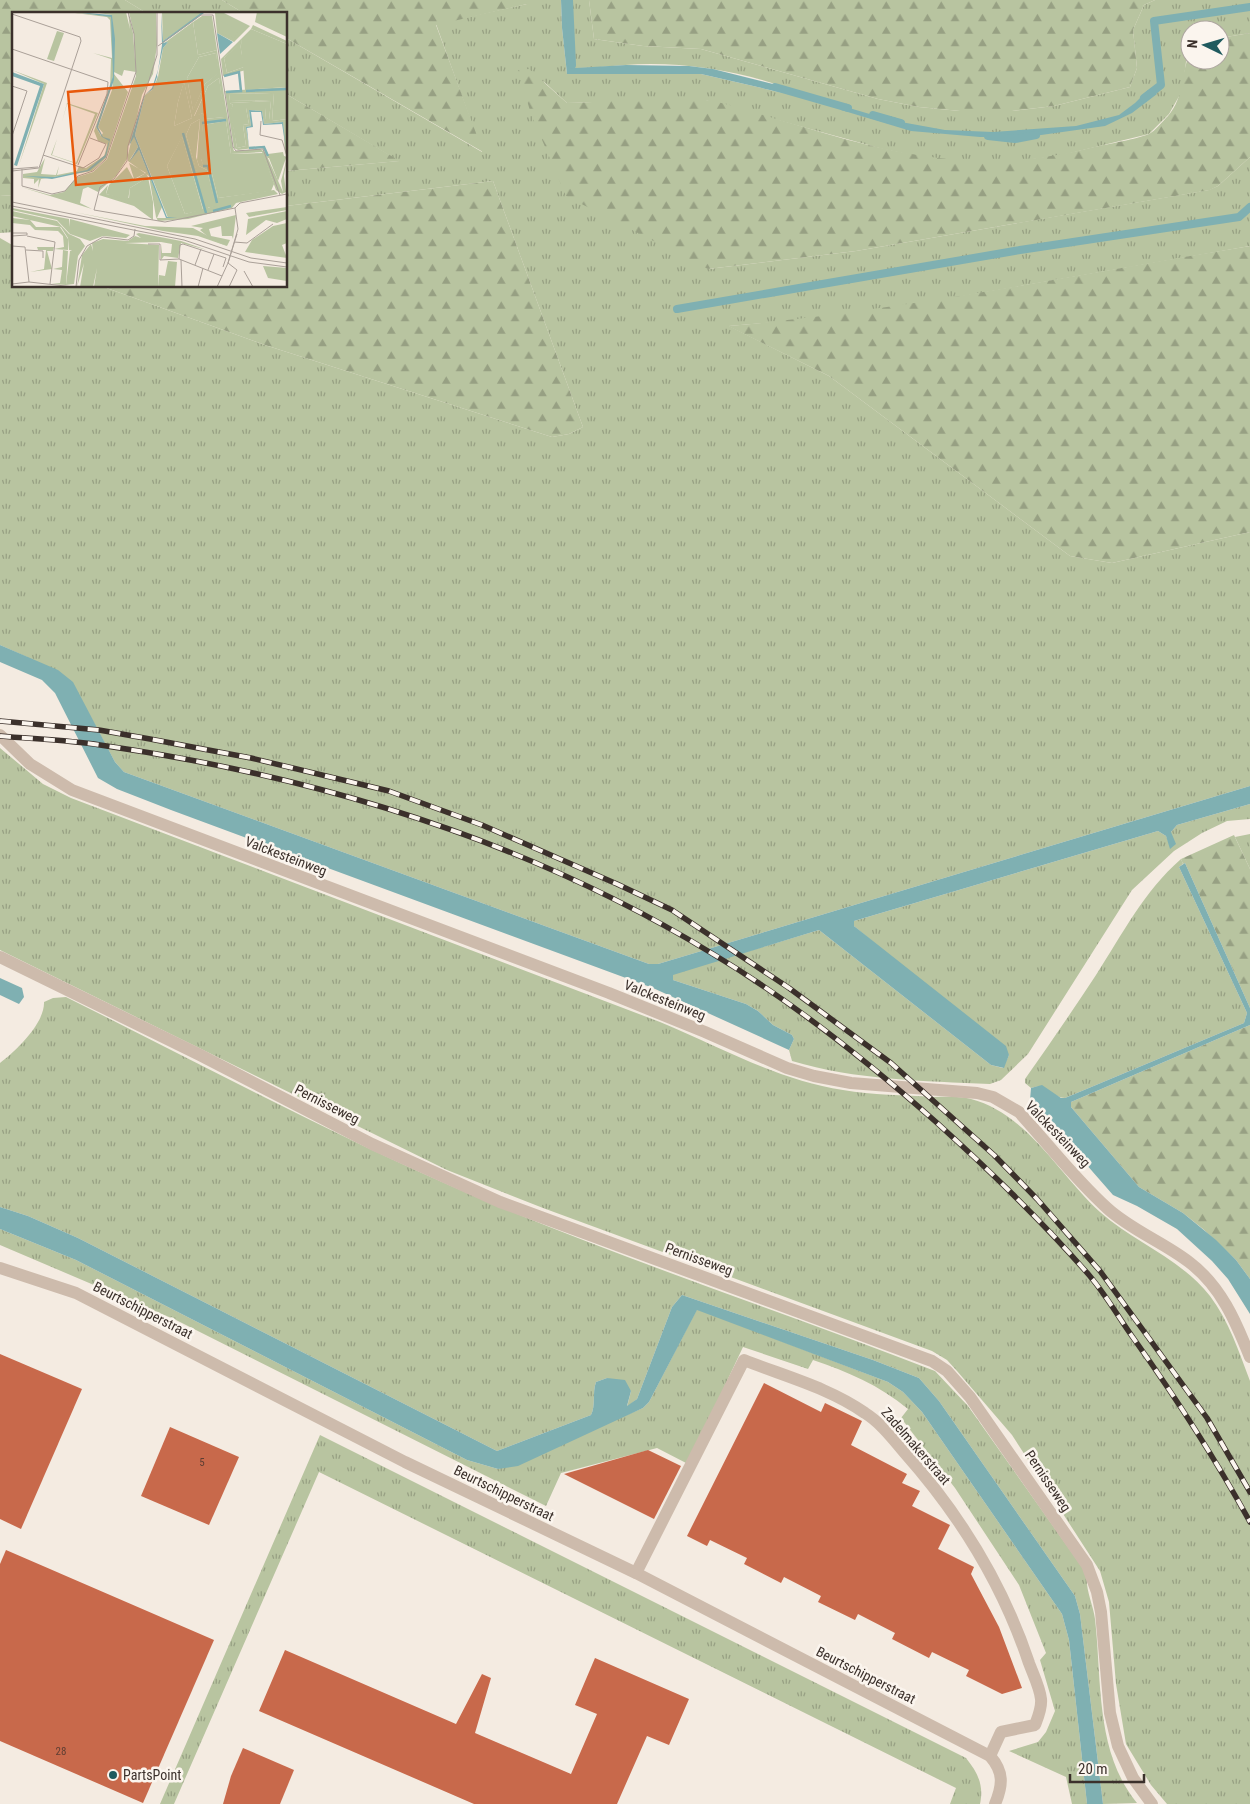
<svg xmlns="http://www.w3.org/2000/svg" width="1250" height="1804" viewBox="0 0 1250 1804" font-family="'Roboto Condensed',sans-serif">
<style>
.grass{fill:url(#grass-tufts)}
.forest{fill:url(#forest-firs)}
.water{fill:#7fb0b2}
.lines{fill:none;stroke-linecap:round;stroke-linejoin:round}
.stream{stroke:#7fb0b2;stroke-width:8}
.building{fill:#c8694b}
.street{stroke:#cdbbac;stroke-width:12}
.rail-casing{stroke:#3b302b;stroke-width:5.5}
.rail{stroke:#fbf5ee;stroke-width:4;stroke-dasharray:11;stroke-linecap:butt}
.poi-dot{fill:#1f5a5e;stroke:#fbf5ee;stroke-width:2}
.labels{text-anchor:middle;stroke-width:5;stroke-linejoin:round;paint-order:stroke}
.number-label{font-size:11px;fill:#5e3e33}
.street-label{font-size:14px;fill:#3b302b;stroke:#fbf5ee}
.poi-label{font-size:14px;fill:#3b302b;stroke:#fbf5ee;text-anchor:start}
.inset-river{fill:none;stroke:#7fb0b2;stroke-width:2.5}
.inset-road{fill:none;stroke:#aaa098;stroke-width:1}
.view{fill:#e8590c;fill-opacity:0.15;stroke:#e8590c;stroke-width:2.5}
.inset-edge{fill:none;stroke:#3b302b;stroke-width:2.5}
</style>
<defs>
<pattern id="grass-tufts" width="24" height="20" patternUnits="userSpaceOnUse" patternTransform="scale(1.25)"><rect width="24" height="20" fill="#b8c4a0"/><path d="M3 7l-1-3M5 7V3M7 7l1-3M15 17l-1-3M17 17v-4M19 17l1-3" fill="none" stroke="#97a083"/></pattern>
<pattern id="forest-firs" width="22" height="20" patternUnits="userSpaceOnUse" patternTransform="scale(1.25)"><rect width="22" height="20" fill="#b8c4a0"/><path d="M5 1l3.5 6h-7zM16 11l3.5 6h-7z" fill="#97a083"/></pattern>
</defs>
<rect width="100%" height="100%" fill="#f4ebe1"/>
<g class="grass">
<path d="M125,0H222L245,14H148Z"/>
<path d="M527,0H561L562,28L567,74H701L783,93L785,87C735,70 678,61 625,65C608,66 592,68 575,68L569,29L567,0H589L594,39L643,46L701,49L878,99L919,107L960,111H1012L1054,106L1130,87L1137,68L1133,30L1144,5L1155,0H1250V33L1220,38V30H1190V53L1186,62L1182,91L1169,114L1149,134L1058,156L1016,161L964,162L922,157L883,149L705,100L567,103L542,80L708,269L856,251L1209,190L1218,186L1250,157V246L911,305L800,320L729,326L829,376L1070,556L1112,563L1250,532V786L658,964H649L124,772L115,762L88,712L27,657L0,645V238L14,246V286H101L268,346L552,437L569,434L583,427L493,181L286,206V171L399,161L286,94V38L482,152L436,24L527,4Z"/>
<path d="M14,195V232L0,233V196Z"/>
<path d="M0,748L43,784L71,798L660,1022C720,1047 778,1080 843,1090C873,1095 903,1095 933,1097C945,1097 959,1096 971,1099C1028,1114 1059,1175 1100,1212C1135,1243 1180,1258 1210,1296C1229,1321 1239,1352 1250,1381V1804H1167L1151,1785L1126,1744L1116,1684L1109,1602L1100,1571L1012,1435L957,1371L947,1360L932,1351L543,1208L447,1170L0,950Z"/>
<path d="M1250,804V819L1227,821L1202,833L1174,851L1132,890L1028,1054L1001,1080L990,1084C924,1081 855,1080 792,1061L789,1050L794,1039L792,1035L773,1025L758,1011L746,1004L673,980L672,977L673,974L819,930L991,1065L1003,1068L1009,1055L854,926V921L1158,831L1166,836L1171,848V832L1177,825Z"/>
<path d="M1250,834V869L1235,837Z"/>
<path d="M1181,859L1183,864L1179,867L1247,1013L1244,1023L1065,1098C1052,1098 1047,1082 1031,1088L1025,1083V1079C1049,1045 1073,1010 1096,975C1122,935 1144,891 1181,859Z"/>
<path d="M66,997C203,1065 340,1139 481,1199C630,1262 784,1312 935,1371L968,1406L1087,1574C1085,1589 1093,1604 1095,1619C1102,1680 1095,1752 1137,1803L1103,1804L1080,1614L1075,1596L939,1401L919,1378L873,1360L682,1295L672,1307L637,1399L627,1407L631,1391L607,1378L596,1382C592,1393 596,1405 591,1415L497,1451L78,1238L28,1216L0,1207V1063C16,1051 45,1023 44,1002L53,998Z"/>
<path d="M0,1229L76,1260L467,1460L498,1469L643,1408L649,1402L697,1309L888,1382L903,1392L922,1412L1062,1614L1069,1640L1087,1804H1072L1066,1777L1009,1751L1038,1742L1046,1732L1055,1711L1040,1660L1046,1653L1019,1585L955,1488L901,1418L908,1409C879,1385 848,1372 813,1360L808,1369L743,1347L688,1464L657,1448L561,1473L546,1506L176,1320L0,1245Z"/>
<path d="M320,1435L966,1758C978,1773 984,1785 980,1804H950L956,1788L319,1472L174,1804H160Z"/>
</g>
<g class="forest">
<path d="M0,0H125L148,14H14V195L0,196Z"/>
<path d="M222,0H527V4L436,25L483,152L286,38V14H245Z"/>
<path d="M589,0H1155L1144,5L1133,30L1137,68L1130,87L1054,106L1012,111H960L919,107L878,99L701,49L643,46L594,39Z"/>
<path d="M1250,33V157L1218,186L1210,190L856,251L708,269L566,196L531,114L518,70L529,69L567,103C613,103 659,92 706,100C737,105 767,117 797,125C901,157 985,175 1094,147C1108,144 1137,139 1149,134C1155,131 1163,121 1168,116C1185,96 1180,75 1190,53V60H1220V38Z"/>
<path d="M286,94L400,161L286,171Z"/>
<path d="M493,181L583,427L569,434L552,437L268,346L101,286H286V206Z"/>
<path d="M1250,246V532L1112,563L1070,556L829,376L728,326C904,311 1076,274 1250,246Z"/>
<path d="M1234,835L1250,869V1008L1185,863L1183,864L1181,859Z"/>
<path d="M1250,1025V1279L1236,1260L1203,1229L1183,1213L1139,1187L1071,1107V1102Z"/>
</g>
<g class="water">
<path d="M561,0H567L569,29L575,68L626,65L689,66L713,69L785,87L783,93L701,74H567L562,28Z"/>
<path d="M1148,90L1157,94L1132,113L1105,126L1027,137H980L911,131L841,110L839,105L890,120L945,130L993,132L1076,126L1119,115L1135,103Z"/>
<path d="M0,645L58,670L73,682L115,762L124,772L649,964H658L1250,786V804L1177,825L1171,832L1176,844L1170,849L1166,836L1158,831L854,921V926L1006,1046L1009,1055L1004,1068L991,1065L819,930L673,975V980L746,1004L758,1011L773,1025L792,1035L794,1039L789,1050L653,988L171,810L117,789L98,778L55,693L42,680L0,662Z"/>
<path d="M1185,863L1250,1008V1025L1071,1102V1107L1139,1187L1183,1213L1216,1240L1236,1260L1250,1279V1314L1228,1279L1212,1261L1177,1229L1137,1206L1113,1195L1030,1100L1031,1088L1042,1085L1061,1098H1065L1244,1023L1247,1013L1179,867Z"/>
<path d="M0,978L22,988L24,997L19,1004L0,995Z"/>
<path d="M0,1207L28,1216L78,1238L497,1451L591,1415C596,1405 592,1393 596,1382L607,1378L625,1380L631,1391L627,1406L637,1399L672,1307L682,1295L873,1360L919,1378L939,1401L1075,1596L1080,1614L1103,1804H1087L1069,1640L1062,1614L922,1412L903,1392L888,1382L697,1310L649,1402L643,1408L518,1466L498,1469L467,1460L76,1260L0,1229Z"/>
</g>
<g class="lines">
<g class="stream">
<path d="M569,0L572,65"/>
<path d="M775,87L848,108"/>
<path d="M1144,98L1161,85L1154,21L1250,7"/>
<path d="M873,115L901,123"/>
<path d="M988,136L1015,139L1036,135"/>
<path d="M677,309L1020,250L1239,217L1250,207"/>
</g>
</g>
<g class="building">
<path d="M0,1354L82,1389L21,1529L0,1519Z"/>
<path d="M764,1383L821,1412L825,1403L862,1421L851,1445L907,1474L902,1483L920,1491L912,1506L950,1525L938,1549L974,1567L971,1574L999,1627L1022,1688L1002,1694L966,1676L969,1670L932,1652L929,1658L892,1639L895,1633L858,1614L855,1620L818,1602L821,1596L784,1577L781,1583L744,1564L747,1558L710,1540L707,1546L687,1536Z"/>
<path d="M170,1427L239,1457L209,1525L141,1496Z"/>
<path d="M648,1450L681,1466L654,1519L564,1474Z"/>
<path d="M6,1550L214,1640L143,1803L0,1741V1564Z"/>
<path d="M285,1650L456,1724L482,1674L491,1678L475,1733L571,1774L597,1714L575,1705L595,1658L689,1699L669,1745L647,1736L617,1804H474L259,1711Z"/>
<path d="M243,1748L294,1770L280,1804H223L231,1776Z"/>
</g>
<g class="lines">
<g class="street">
<path d="M0,735L30,764L72,790L609,993L705,1032L787,1068L814,1076L851,1083L977,1093L993,1097L1019,1112C1048,1144 1075,1179 1107,1208C1131,1230 1163,1242 1189,1262C1221,1286 1236,1322 1250,1357"/>
<path d="M0,957L200,1055L372,1144L500,1202L932,1361L947,1371L970,1397L1087,1565L1097,1592L1101,1612L1110,1713L1118,1746L1133,1778L1152,1804"/>
<path d="M0,1268L76,1293L405,1462L636,1573L990,1756C1004,1772 1003,1785 995,1804"/>
<path d="M636,1573L744,1360C784,1376 830,1388 865,1413C881,1423 893,1439 905,1453C960,1515 1003,1585 1029,1663C1033,1674 1040,1688 1041,1699C1042,1708 1038,1717 1035,1725L1001,1732L990,1756"/>
</g>
<g class="rail-casing">
<g id="rail">
<path d="M0,721L99,730L150,739L251,758L389,791L482,825L617,884L672,910L789,988L891,1063L994,1155L1037,1199L1100,1271L1207,1418L1250,1492"/>
<path d="M0,736C33,739 67,740 100,745C316,776 527,840 713,954C793,1002 866,1060 936,1122C988,1169 1043,1222 1089,1275C1106,1295 1119,1318 1134,1339C1176,1398 1215,1458 1250,1522"/>
</g>
</g>
<use href="#rail" class="rail"/>
</g>
<circle class="poi-dot" cx="113" cy="1775" r="5"/>
<g class="labels">
<g class="number-label">
<text x="202" y="1466">5</text>
<text x="61" y="1755">28</text>
</g>
<g class="street-label">
<text transform="translate(286 856) rotate(21)" y="5">Valckesteinweg</text>
<text transform="translate(665 1000) rotate(22)" y="5">Valckesteinweg</text>
<text transform="translate(327 1104) rotate(27)" y="5">Pernisseweg</text>
<text transform="translate(1058 1134) rotate(46)" y="5">Valckesteinweg</text>
<text transform="translate(699 1259) rotate(20)" y="5">Pernisseweg</text>
<text transform="translate(143 1310) rotate(27)" y="5">Beurtschipperstraat</text>
<text transform="translate(916 1446) rotate(49)" y="5">Zadelmakerstraat</text>
<text transform="translate(1048 1481) rotate(56)" y="5">Pernisseweg</text>
<text transform="translate(504 1493) rotate(26)" y="5">Beurtschipperstraat</text>
<text transform="translate(866 1675) rotate(27)" y="5">Beurtschipperstraat</text>
</g>
<g class="poi-label">
<text x="123" y="1780">PartsPoint</text>
</g>
</g>
<g transform="translate(12 12)">
<rect width="275" height="275" fill="#f4ebe1"/>
<path d="M55,0L98,4L99,5L102,30L101,64L97,82L84,115L89,124L91,121L86,115L100,78L102,62L116,80L94,146L80,159L29,167L26,176L27,167L22,172V167L11,166V162L25,160L33,146L29,162L44,163L47,154L45,163L65,159L67,154L74,156L92,144L94,138L95,132L86,129L82,119L98,77L99,47L81,41L100,46L98,8L95,5ZM80,0H114L118,17L116,0L121,21L124,60L112,58L110,64L102,60L100,3ZM117,0H144L145,33L141,62L130,83L115,147L104,164L86,180L76,175L71,177L68,191L80,197L9,175L38,183L52,180L65,165L81,160L95,147L124,64L122,22ZM150,0H192L151,29ZM210,0L238,14L222,30L205,21L203,1ZM181,10L186,43L205,38L213,90L221,136L222,139H224L248,137L253,140L250,135L226,138L222,136L213,79L275,75V80L262,81L260,109L275,107V136L273,143L271,110L252,112L250,99L237,98L239,114L234,115L237,136L251,134L256,142L271,140L272,144L275,145L272,164L274,180L270,182L264,178L250,140L219,142L214,109L191,113L189,147L191,152L198,154L206,186L262,178L266,182L224,191L220,196L176,207L146,209L144,205L137,164L116,149V134L122,124L126,135L117,149L127,138L150,195L145,206H156L123,123L133,83L140,78L146,65L151,36L156,30L151,32ZM204,41L206,61L193,72L181,98L175,66L187,45ZM207,66L212,105L193,107L191,101L182,104L196,74ZM172,70L180,106L162,114L166,90ZM259,81V88L218,89L217,82ZM259,89L257,108H254L253,96H234L237,112L231,113L234,134L225,136L219,99L221,93L218,91ZM188,107L185,148L187,154L195,158L203,193L196,196L174,123L179,112ZM170,125L191,197L173,202L155,154ZM254,142L256,146H275L269,169L271,180ZM241,13L275,29V32L239,17ZM45,19L52,21L42,49L35,47ZM229,27L234,58L211,64L209,47ZM228,32L232,55L215,61L212,46ZM0,58L35,71L7,153L32,72ZM55,91L86,101L65,152L39,143L45,127L40,143L64,151L83,102L55,92L50,110ZM117,151L129,158L134,161L122,167ZM136,165L141,190V208L122,194L87,183L96,173L94,182L117,186L118,176ZM0,196L57,207V215L58,207L118,223L114,226L91,224L78,229L58,222L45,208L0,198ZM224,203L221,227L220,224H210L209,214L197,217L199,224L218,228L215,234L200,228L188,218L191,216L179,214ZM0,206L18,208L24,215H48L56,227V238L42,237L52,235L51,224L46,219L23,218L18,213L0,211ZM127,221L169,229L195,238L169,231L166,246L152,244L149,248V232L150,241H159L160,232L149,230L113,231L147,233L146,275H82L85,256L81,275H68L72,251L65,275L70,243L79,232L81,239L80,231L91,227L116,229L123,224L129,226L124,222ZM25,235H42L41,239H35L40,257L18,260L32,257L34,238H26ZM51,238L56,239L54,273L39,272L48,271L50,258L41,257L50,255ZM251,254L275,256V269L256,266Z" fill="#b8c4a0" fill-rule="evenodd"/>
<path d="M245,0H275V25L243,10ZM190,4H200L205,38L186,43L181,10ZM206,8L226,18L223,26L208,21ZM239,17L275,32V75L233,78L229,27ZM228,31L232,55L215,61L212,46ZM204,41L207,61L193,72L181,99L175,66L187,45ZM207,66L213,105L193,107L191,101L182,105L196,74ZM172,69L180,106L162,114L166,90ZM262,80H275V107L260,109ZM259,81L260,88L218,89L217,82ZM259,89L257,108L254,109L253,96H234L237,112L231,113L234,134L225,136L218,99L221,93L218,91ZM188,107L184,145L187,154L195,158L204,194L195,196L174,123L179,112ZM214,109L219,142L251,141L262,172L259,179L206,186L198,154L191,153L189,147L188,134L191,113ZM170,124L191,198L173,202L155,154ZM271,143L274,146L266,169L257,146ZM115,155L122,168L134,161L136,165L118,176L116,188L94,182L97,173ZM275,195V198L237,205L234,201ZM0,199L45,209L57,222L68,227L73,234L66,244L62,272L54,273L58,239L60,238H57L56,226L49,215L0,204ZM275,199V207L265,211L254,208L234,223L236,207ZM62,200L133,214L181,216L215,234L186,224L151,219Z" fill="#b8c4a0"/>
<path d="M275,211V231L270,233L275,246L233,240L240,228L261,214Z" fill="#b8c4a0"/>
<path d="M156,249L165,250L163,275H146L147,263L153,264Z" fill="#b8c4a0"/>
<path d="M63,0L100,3L103,27L102,68L86,115L91,125L98,127L94,145L77,159L40,167L12,164L42,165L75,158L93,143L97,129L90,125L84,115L101,64L99,5ZM149,0L151,29L189,1H192L151,31L156,30L151,36L145,63L147,72L145,65L141,77L133,83L123,123L155,205L165,206H154L127,138L117,150L126,135L122,125L117,134L132,84L140,76L146,58L150,33ZM205,21L221,30L208,42ZM0,60L32,72L5,154L2,153L28,74L0,64ZM237,98L250,99L252,112L271,110L274,137L270,112L251,113L249,100H239L241,115L235,116L237,136L234,115L239,114Z" fill="#7fb0b2"/>
<path class="inset-river" d="M212,64L227,60L229,79L214,80M234,79L275,77M190,111L214,108M171,121L194,201M237,136L252,135L256,144M191,154H196L205,191M201,199L219,194"/>
<path class="inset-road" d="M145,0V43L116,134L115,149L102,167L88,175L82,198L153,210L223,196M0,2L68,25L69,29L27,156L0,159M146,34L189,3H201L221,135L224,139L251,137L268,183M0,37L96,70L95,82L66,153M0,74L15,79L0,124M249,109L248,123L270,128L275,144M31,143L71,156L87,146L94,132L78,126M275,156V178M0,157L26,155M10,157V174L40,182L53,179L66,164L81,159L94,147L124,60L122,22L116,0M0,190L183,227L239,246L275,251M0,194L172,228L237,250L275,255M223,196L228,191L275,182M0,221H15V223M0,224L15,223M15,224L43,230L38,272M222,230L235,231L261,212M136,232H148V248L167,247L210,264M0,234L13,235L17,270L62,275M14,238L31,239V246M167,247L168,233L171,232L214,246L211,255M169,248L170,275M216,251L225,222M216,251L225,258L217,275M183,253L189,237M196,258L202,242M232,259L241,275M0,272L17,270M64,275L67,248L75,234L91,225L116,228L122,224L123,217M186,275L191,256M205,275L216,251L226,217L223,196"/>
<path class="view" d="M190,68L198,161L64,173L56,80Z"/>
<rect width="275" height="275" class="inset-edge"/>
</g>
<g transform="translate(1205 45) rotate(275)"><circle r="24" fill="#fbf5ee" stroke="#aea6a0"/>
<path d="M0-4L9 19L0 12L-9 19Z" fill="#1f5a5e"/>
<text y="-8" font-size="14" font-weight="bold" text-anchor="middle" fill="#3b302b">N</text>
</g>
<path d="M1070 1774v8h74v-8" fill="none" stroke="#3b302b" stroke-width="2.5"/>
<text x="1078" y="1774" font-size="15" fill="#3b302b" stroke="#fbf5ee" stroke-width="4" paint-order="stroke">20 m</text>
</svg>
